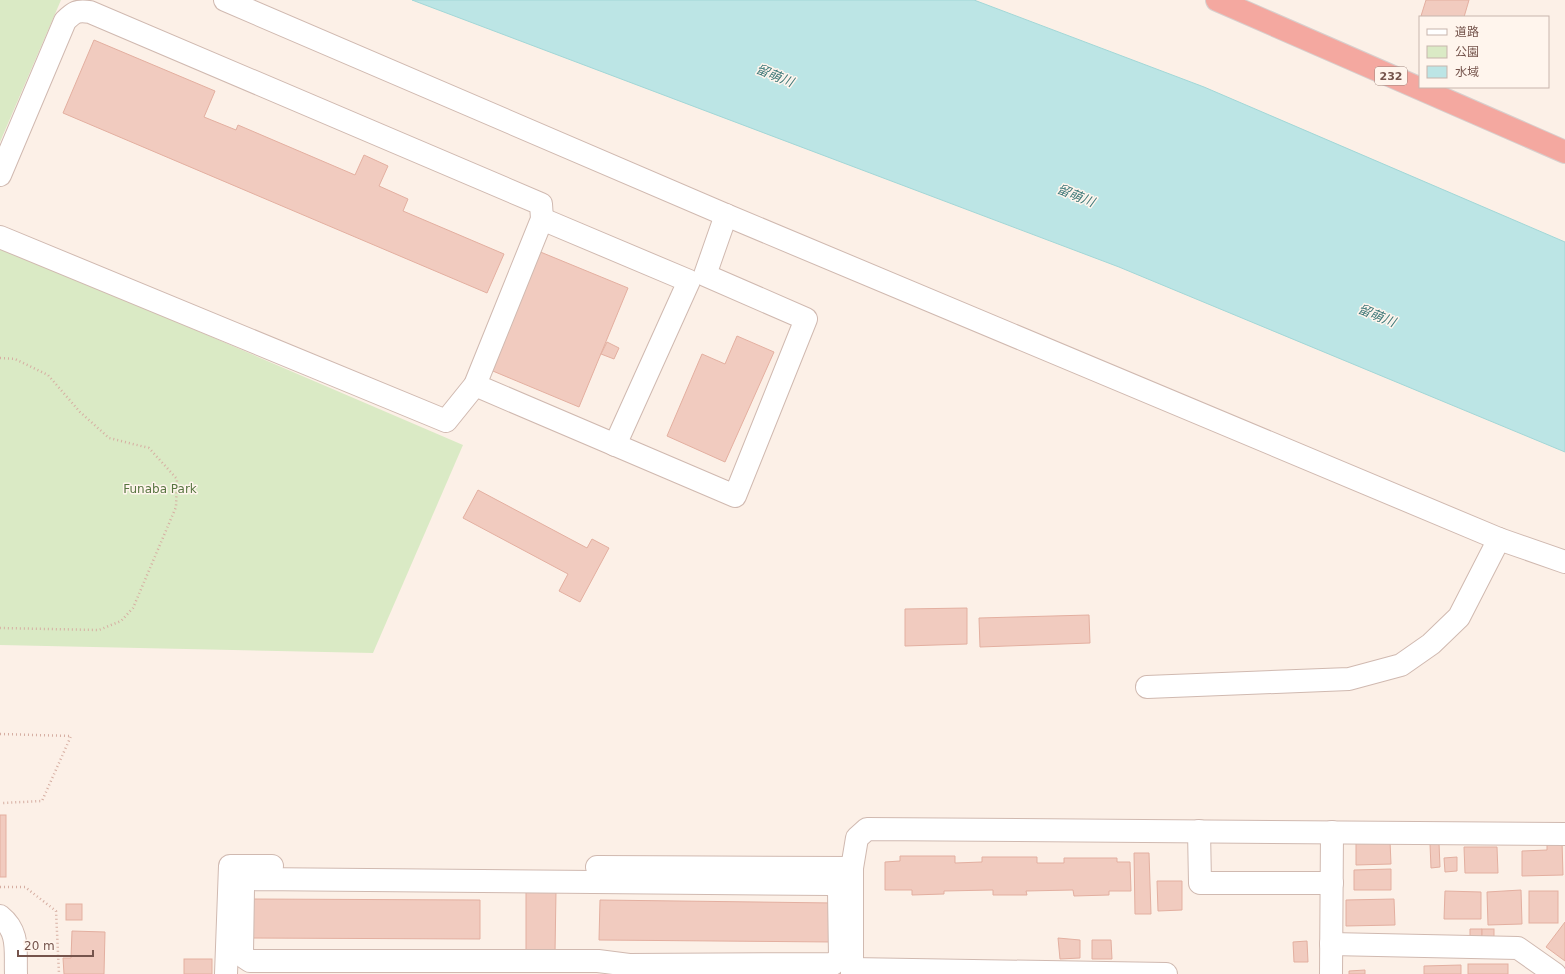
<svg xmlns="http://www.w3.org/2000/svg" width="1565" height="974" viewBox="0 0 1565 974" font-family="'DejaVu Sans','Noto Sans JP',sans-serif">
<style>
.green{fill:#daeac5}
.water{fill:#bce5e5;stroke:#a2d7d7}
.building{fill:#f1cbbf;stroke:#e3afa0}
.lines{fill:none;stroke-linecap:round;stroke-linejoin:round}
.minor-casing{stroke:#d0b9b0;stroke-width:24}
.highway-casing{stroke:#d8cfcd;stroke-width:24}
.path{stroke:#d6aea2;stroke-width:2.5;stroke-dasharray:1 3;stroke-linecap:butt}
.minor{stroke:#fff;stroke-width:22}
.highway{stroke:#f4a8a0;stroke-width:22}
.labels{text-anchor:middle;stroke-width:3;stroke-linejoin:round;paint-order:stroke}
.shield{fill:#fff5ed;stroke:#9e847c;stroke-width:1}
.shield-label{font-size:11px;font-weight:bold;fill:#75544c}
.park-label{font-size:12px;fill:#587541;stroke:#fff5ed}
.water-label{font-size:13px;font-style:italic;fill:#407a7a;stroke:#fff5ed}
</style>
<rect width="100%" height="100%" fill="#fcf0e7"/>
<g class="green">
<path d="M0,0H61L0,142Z"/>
<path d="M0,246L463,445L373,653L0,645Z"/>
</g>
<path class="water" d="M412,0H974L1204,87L1565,242V452L1119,267Z"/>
<g class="building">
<path d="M1426,0H1469L1464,17H1425L1421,16Z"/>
<path d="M94,40L215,91L204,117L236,130L238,125L355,175L364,155L388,166L379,186L408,199L403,211L504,254L487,293L63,113Z"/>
<path d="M538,251L628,288L579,407L488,369Z"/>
<path d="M737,336L774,352L725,462L667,436L702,354L725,364Z"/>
<path d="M607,342L619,348L614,359L601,354Z"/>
<path d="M478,490L587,548L592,539L609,548L580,602L559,591L568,574L463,518Z"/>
<path d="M967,608V644L905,646V609Z"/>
<path d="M1089,615L1090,643L980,647L979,618Z"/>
<rect x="0" y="815" width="6" height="62"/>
<path d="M1356,841H1390L1391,864L1356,865Z"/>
<path d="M1547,841H1562L1563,875L1522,876V851L1547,850Z"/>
<path d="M1439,843L1440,867L1431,868L1430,844Z"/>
<path d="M1464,847H1497L1498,873H1465Z"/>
<path d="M1134,853H1149L1151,914H1135Z"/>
<path d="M900,856H955V863L982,862V857H1037V863H1064V858H1117V862H1130L1131,891H1109V895L1074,896L1073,890L1026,891L1027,895H993V890L944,891V894L912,895V890H885V862L900,861Z"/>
<path d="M1457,857V871L1445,872L1444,858Z"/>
<path d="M1391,869V890H1354V870Z"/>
<path d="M1157,881H1182V910L1158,911Z"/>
<path d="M1521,890L1522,924L1488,925L1487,892Z"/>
<path d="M526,891H556L555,953L526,952Z"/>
<path d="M1445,891L1481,892V919H1444Z"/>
<rect x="1529" y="891" width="29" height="32"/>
<path d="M247,899L480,900V939L247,938Z"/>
<path d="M1394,899L1395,925L1346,926V900Z"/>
<path d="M600,900L833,903V942L599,940Z"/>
<rect x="66" y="904" width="16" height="16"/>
<path d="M1565,922V961L1546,947Z"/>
<path d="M1470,929H1482V939L1470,938Z"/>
<rect x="1482" y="929" width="12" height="10"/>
<path d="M72,931L105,932L104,974H64L63,958H71Z"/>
<path d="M1058,938L1080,940V958L1060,959Z"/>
<path d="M1092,940H1111L1112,959H1092Z"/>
<path d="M1307,941L1308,962H1294L1293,942Z"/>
<rect x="184" y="959" width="28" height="15"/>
<rect x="1468" y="964" width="40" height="10"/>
<path d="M1461,965V974H1424V966Z"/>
<path d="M1365,970V974H1349V971Z"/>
</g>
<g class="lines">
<g class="minor-casing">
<g id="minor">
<path d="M225,0L726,215L1499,539L1565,562"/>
<path d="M0,175L65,21C74,12 77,10 90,12L541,204L542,219L475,385L446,421L0,237"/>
<path d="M542,219L689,281L615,445"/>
<path d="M475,385L735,496L806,319L705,275L726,215"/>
<path d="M1147,687L1349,679L1401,665L1431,644L1459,617L1499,539"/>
<path d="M1199,831L1200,883H1332"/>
<path d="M597,867L852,868"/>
<path d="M252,879L831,884L837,888L839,892L840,957L833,964L629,965L598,961H250L244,957L242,952L243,888L246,882Z"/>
<path d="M0,916C20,932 15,951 16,974"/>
<path d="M1331,944L1518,948L1555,974"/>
<path d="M852,969L1166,974"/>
<path d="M226,974L230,866H272"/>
<path d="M852,974V868L857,838L867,829L1565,834"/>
<path d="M1331,974L1332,832"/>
</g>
</g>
<g class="highway-casing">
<path id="highway" d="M1217,0L1565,152"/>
</g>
<g class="path">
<path d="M0,358L15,359L48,375L80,412L109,438L149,448L177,479L176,507L133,608L121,621L99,630L0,628"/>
<path d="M0,734L71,736L42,801L3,803"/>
<path d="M0,887H25L56,911L59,974"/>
</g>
<use href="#minor" class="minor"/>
<use href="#highway" class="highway"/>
</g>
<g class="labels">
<rect class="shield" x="1375" y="67" width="32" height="18" rx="3"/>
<g class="shield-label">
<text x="1391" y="80">232</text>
</g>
<g class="park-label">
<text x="160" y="493">Funaba Park</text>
</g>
<g class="water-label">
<text transform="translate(775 75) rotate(22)" y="5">留萌川</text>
<text transform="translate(1076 195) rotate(22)" y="5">留萌川</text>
<text transform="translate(1377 315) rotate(22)" y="5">留萌川</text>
</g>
</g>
<rect x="1419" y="16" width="130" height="72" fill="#fff5ed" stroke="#c8b5ad"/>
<rect x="1427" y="29" width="20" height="6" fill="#ffffff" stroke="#c8b5ad"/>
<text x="1455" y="36" font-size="12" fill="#75544c">道路</text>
<rect x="1427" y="46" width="20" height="12" fill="#daeac5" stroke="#c8b5ad"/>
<text x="1455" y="56" font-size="12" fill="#75544c">公園</text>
<rect x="1427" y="66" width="20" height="12" fill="#bce5e5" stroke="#c8b5ad"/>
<text x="1455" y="76" font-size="12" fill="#75544c">水域</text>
<path d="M18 950v6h75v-6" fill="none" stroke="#75544c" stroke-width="2"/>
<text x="24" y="950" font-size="12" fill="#75544c" stroke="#fff5ed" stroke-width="3" paint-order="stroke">20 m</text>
</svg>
